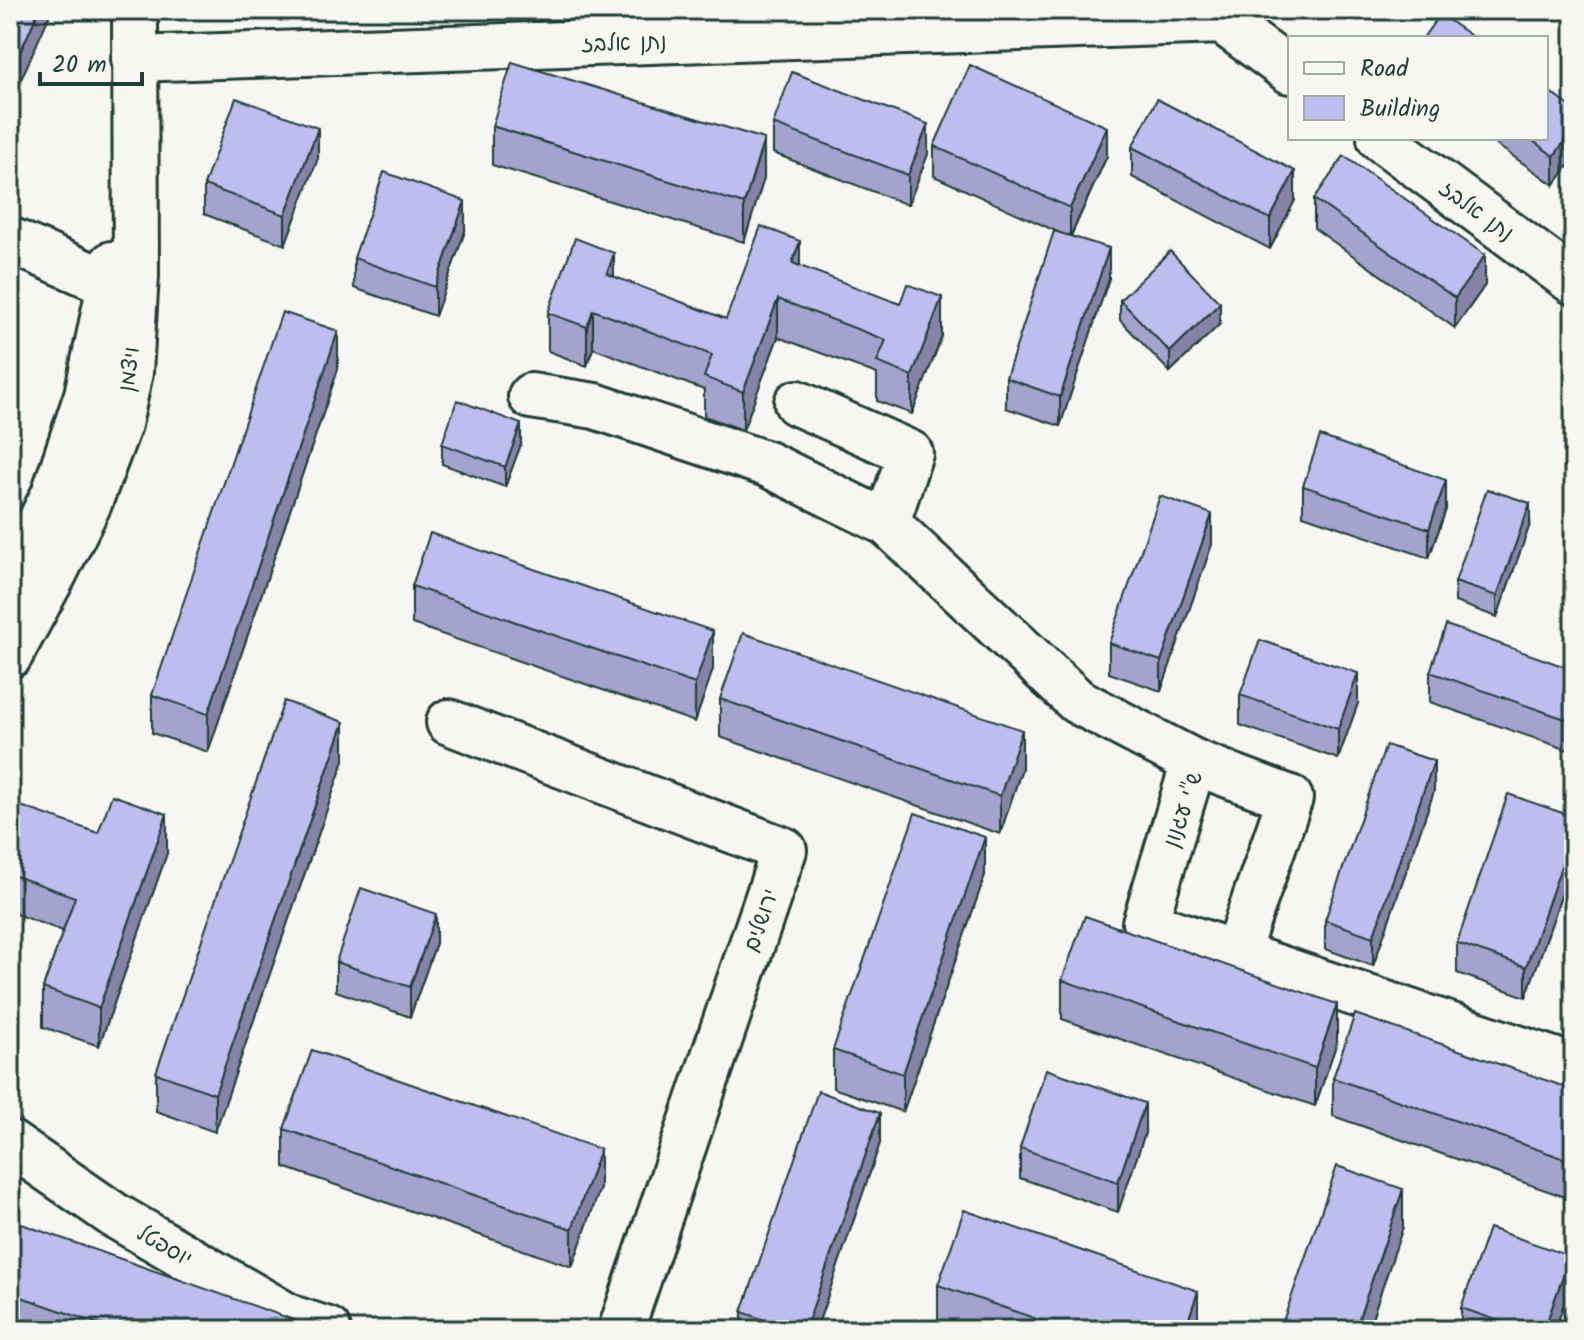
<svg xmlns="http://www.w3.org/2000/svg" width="1584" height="1340" viewBox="0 0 1584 1340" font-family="Kalam,'Playpen Sans Hebrew',sans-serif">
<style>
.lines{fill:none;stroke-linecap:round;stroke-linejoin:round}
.minor-casing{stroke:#1f3d34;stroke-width:50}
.minor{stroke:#f6f6f2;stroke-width:44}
.wall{fill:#a3a3ce;stroke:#1f3d34;stroke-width:2}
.shaded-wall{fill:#8584a7;stroke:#1f3d34;stroke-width:2}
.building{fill:#bebdef;stroke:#1f3d34;stroke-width:2}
.labels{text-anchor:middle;stroke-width:6;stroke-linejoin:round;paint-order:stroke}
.street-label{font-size:22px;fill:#1f3d34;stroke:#f6f6f2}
</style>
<rect width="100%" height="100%" fill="#f6f6f2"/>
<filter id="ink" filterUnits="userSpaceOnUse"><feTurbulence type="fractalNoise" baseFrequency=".0125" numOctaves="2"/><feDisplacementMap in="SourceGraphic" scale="16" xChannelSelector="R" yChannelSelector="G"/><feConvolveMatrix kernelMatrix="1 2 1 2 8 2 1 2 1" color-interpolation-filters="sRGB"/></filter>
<g filter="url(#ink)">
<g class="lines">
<g class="minor-casing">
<g id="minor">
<path d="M134,59L1222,21L1290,71"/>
<path d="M1380,138L1574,282"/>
<path d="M10,240L110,284"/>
<path d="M531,396L595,406L767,464L887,523L1077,701L1194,762"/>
<path d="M797,403L910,453L887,523"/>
<path d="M10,583L54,494L87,395L110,284L112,264"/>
<path d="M10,655L55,572L89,503L119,424L130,372L136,275L135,10"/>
<path d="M449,722L784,850L621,1330"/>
<path d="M1236,954L1290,798L1194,762L1145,923L1574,1067"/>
<path d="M10,1143L114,1215L291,1318L328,1330"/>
</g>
</g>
<use href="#minor" class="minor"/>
</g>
<g class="wall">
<path d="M428,10H464V12L428,14Z"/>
<path d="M1574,109V158L1554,185L1487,138H1546Z"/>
<path d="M773,124L928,154L908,205L773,153Z"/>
<path d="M492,126L764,178L744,242L492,165Z"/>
<path d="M934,146L1107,156L1071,236L1109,278L1060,426L1006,408V378L1058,232L934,176Z"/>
<path d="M1132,147L1295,200L1270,249L1132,177Z"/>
<path d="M318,158L285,245L204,214V185Z"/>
<path d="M1314,199L1485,285L1455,328L1314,228Z"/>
<path d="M465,231L435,316L354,288V258Z"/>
<path d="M800,266L942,336L912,414L877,401V374L778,337L743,430L704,416V390L593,348L587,366L548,351V313L614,277L726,319Z"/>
<path d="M1120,300L1220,324L1170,372L1120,320Z"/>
<path d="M338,369L208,752L152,733V695Z"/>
<path d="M442,444H521L505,487L442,464Z"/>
<path d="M1303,486L1446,509L1429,558L1303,515Z"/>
<path d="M1530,524L1497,617L1455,602V582Z"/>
<path d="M1212,544L1161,691L1109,673V643Z"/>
<path d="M412,586L713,669L695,722L412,624Z"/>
<path d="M1574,670V752L1430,702V672Z"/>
<path d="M1240,695L1358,703L1338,759L1240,725Z"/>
<path d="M720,699L1022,768L1000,834L720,737Z"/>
<path d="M344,760L215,1132L156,1111V1073Z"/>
<path d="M1434,791L1373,966L1325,949V920Z"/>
<path d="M1574,817V859L1526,997L1457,973V943Z"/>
<path d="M10,827L98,833L167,853L99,1046L43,1027V988L63,931L10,912Z"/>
<path d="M985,875L903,1112L833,1088V1050Z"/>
<path d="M436,943L410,1017L336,991V962Z"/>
<path d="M1062,980L1337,1042L1315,1106L1062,1019Z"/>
<path d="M1333,1078L1574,1090V1200L1333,1116Z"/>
<path d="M284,1129L600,1188L572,1267L284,1167Z"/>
<path d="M1145,1133L1118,1212L1020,1178V1148Z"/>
<path d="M880,1143L816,1330H742V1312Z"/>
<path d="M10,1220L297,1330H10Z"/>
<path d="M938,1285L1198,1330H958L938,1323Z"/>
<path d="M1570,1286L1555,1330H1461V1308Z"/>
</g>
<g class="shaded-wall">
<path d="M39,10H52L10,104V75Z"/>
<path d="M928,124V154L908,205V175Z"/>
<path d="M1107,127V156L1070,237V208Z"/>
<path d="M318,128V158L285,245V215Z"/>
<path d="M1574,128V158L1554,185V156Z"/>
<path d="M764,139V178L744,242V204Z"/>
<path d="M1295,171V200L1270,249V219Z"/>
<path d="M465,201V231L435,316V287Z"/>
<path d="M800,241V279L792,263Z"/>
<path d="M1109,248V278L1060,426V397Z"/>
<path d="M614,253V291L607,274Z"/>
<path d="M1485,255V285L1455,328V298Z"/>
<path d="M16,263V293L10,310V281Z"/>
<path d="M942,297V336L912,414V376Z"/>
<path d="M778,299V337L743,430V392Z"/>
<path d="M1220,303V324L1170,372V352Z"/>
<path d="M593,310V348L587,366V327Z"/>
<path d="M338,331V369L208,752V714Z"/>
<path d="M521,424V444L505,487V467Z"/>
<path d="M1446,480V509L1429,558V529Z"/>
<path d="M1530,503V524L1497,617V596Z"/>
<path d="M1212,514V544L1161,691V661Z"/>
<path d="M713,631V669L695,722V684Z"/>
<path d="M1358,673V703L1338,759V729Z"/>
<path d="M344,722V760L215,1132V1094Z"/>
<path d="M1022,730V768L1000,834V796Z"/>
<path d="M1434,761V791L1373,966V937Z"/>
<path d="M167,814V853L99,1046V1008Z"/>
<path d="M1574,829V859L1526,997V967Z"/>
<path d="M985,837V875L903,1112V1074Z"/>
<path d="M436,914V943L410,1017V987Z"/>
<path d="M1337,1004V1042L1315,1106V1068Z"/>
<path d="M1145,1103V1133L1118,1212V1182Z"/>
<path d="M880,1113V1143L816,1330H805Z"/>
<path d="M600,1149V1188L572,1267V1229Z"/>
<path d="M1403,1189V1227L1368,1330H1355Z"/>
<path d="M1570,1256V1286L1555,1330H1544Z"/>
<path d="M1198,1291V1330H1185Z"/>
</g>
<g class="building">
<path d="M10,10H39L10,75Z"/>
<path d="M1440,14L1474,38H1423Z"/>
<path d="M512,62L764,139L744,204L492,126Z"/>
<path d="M970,65L1107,127L1070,208L934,146Z"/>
<path d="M792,72L928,124L908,175L773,124Z"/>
<path d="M1546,89L1574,109V128L1554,156L1529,138H1546Z"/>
<path d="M236,98L318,128L285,215L204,185Z"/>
<path d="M1157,99L1295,171L1270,219L1132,147Z"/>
<path d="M1344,156L1485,255L1455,298L1314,199Z"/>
<path d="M384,172L465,201L435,287L354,258Z"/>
<path d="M761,226L800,241L792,263L900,304L907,284L942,297L912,376L877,362L886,340L778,299L743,392L704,377L712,355L593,310L587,327L548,313L575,238L614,253L607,274L726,319Z"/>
<path d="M1054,231L1109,248L1060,397L1006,378Z"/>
<path d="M1170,251L1220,303L1170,352L1120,300Z"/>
<path d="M10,261L16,263L10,281Z"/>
<path d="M282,312L338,331L208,714L152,695Z"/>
<path d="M457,400L521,424L505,467L442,444Z"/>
<path d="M1320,436L1446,480L1429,529L1303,486Z"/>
<path d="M1487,489L1530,503L1497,596L1455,582Z"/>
<path d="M1160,496L1212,514L1161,661L1109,643Z"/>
<path d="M430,533L713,631L695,684L412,586Z"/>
<path d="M1446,625L1574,670V722L1430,672Z"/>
<path d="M743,633L1022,730L1000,796L720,699Z"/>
<path d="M1260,640L1358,673L1338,729L1240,695Z"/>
<path d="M284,701L344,722L215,1094L156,1073Z"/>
<path d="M1386,745L1434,761L1373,937L1325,920Z"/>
<path d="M1508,794L1574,817V829L1526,967L1457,943Z"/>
<path d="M112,795L167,814L99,1008L43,988L75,897L10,874V827L18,805L98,833Z"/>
<path d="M915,813L985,837L903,1074L833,1050Z"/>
<path d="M361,888L436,914L410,987L336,962Z"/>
<path d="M1085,916L1337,1004L1315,1068L1062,980Z"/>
<path d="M1355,1014L1574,1090V1162L1333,1078Z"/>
<path d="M312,1050L600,1149L572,1229L284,1129Z"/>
<path d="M1046,1069L1145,1103L1118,1182L1020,1148Z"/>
<path d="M818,1091L880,1113L805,1330H793L742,1312Z"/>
<path d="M1337,1166L1403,1189L1355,1330H1280Z"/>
<path d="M964,1210L1198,1291L1185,1330H1069L938,1285Z"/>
<path d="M10,1220L297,1321L293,1330H116L10,1293Z"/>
<path d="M1489,1228L1570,1256L1544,1330H1525L1461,1308Z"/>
</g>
</g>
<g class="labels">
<g class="street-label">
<text transform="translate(624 42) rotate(-2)" y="8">נתן אלבז</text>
<text transform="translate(1477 210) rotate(36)" y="8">נתן אלבז</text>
<text transform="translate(128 369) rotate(-82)" y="8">ויצמן</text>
<text transform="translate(1182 809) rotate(-71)" y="8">ש"י עגנון</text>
<text transform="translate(760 920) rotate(-71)" y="8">ירושלים</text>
<text transform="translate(165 1245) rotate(30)" y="8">יוספטל</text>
</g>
</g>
<rect width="1584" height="1340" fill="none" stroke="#f6f6f2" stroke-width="40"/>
<rect x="20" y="20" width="1544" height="1300" fill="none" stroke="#1f3d34" stroke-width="3" filter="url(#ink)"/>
<rect x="1288" y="36" width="260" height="104" fill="#f6f6f2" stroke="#a0aca6" stroke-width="2"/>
<rect x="1304" y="62" width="40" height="12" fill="#f6f6f2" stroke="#a0aca6" stroke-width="2"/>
<text x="1360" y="76" font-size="24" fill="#1f3d34">Road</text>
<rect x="1304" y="96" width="40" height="24" fill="#bebdef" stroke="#a0aca6" stroke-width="2"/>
<text x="1360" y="116" font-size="24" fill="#1f3d34">Building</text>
<path d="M40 72v12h102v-12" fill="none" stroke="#1f3d34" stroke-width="4"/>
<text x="52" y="72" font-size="24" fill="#1f3d34" stroke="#f6f6f2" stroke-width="6" paint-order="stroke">20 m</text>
</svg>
